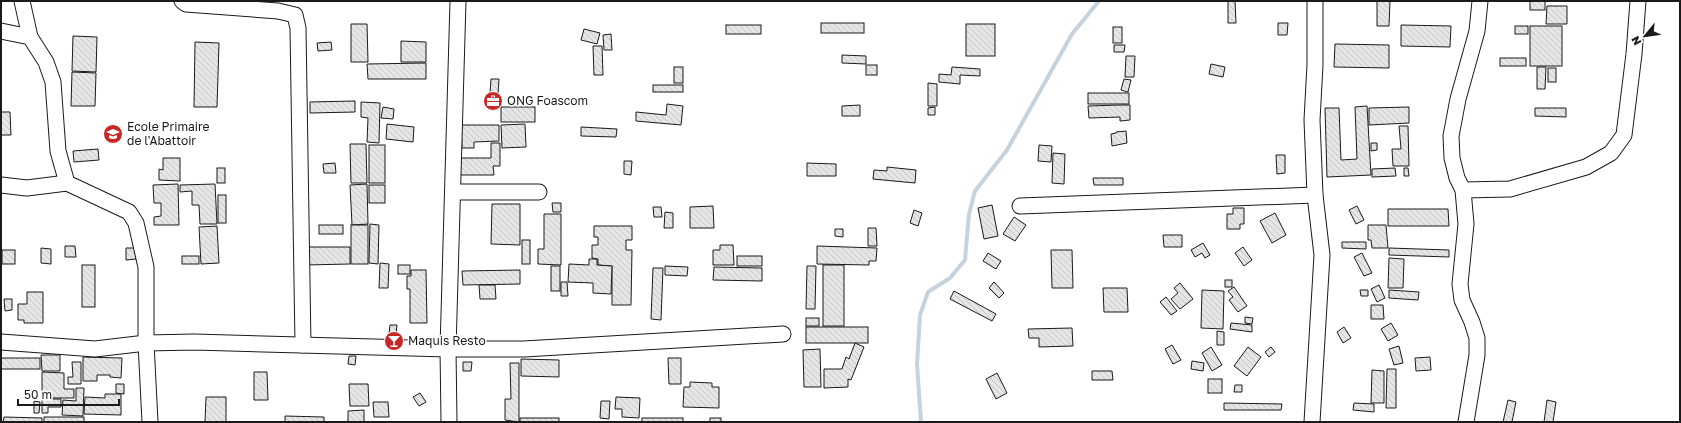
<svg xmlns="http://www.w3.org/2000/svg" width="1681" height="423" viewBox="0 0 1681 423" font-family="'Golos Text',sans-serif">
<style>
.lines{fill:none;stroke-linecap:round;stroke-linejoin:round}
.stream{stroke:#c6d2dc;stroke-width:4}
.building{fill:url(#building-back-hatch);stroke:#1a1a1a}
.minor-casing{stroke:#1a1a1a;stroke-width:17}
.minor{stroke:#fff;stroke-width:15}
.labels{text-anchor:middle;stroke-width:3;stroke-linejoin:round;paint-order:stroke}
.poi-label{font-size:12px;fill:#1a1a1a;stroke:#fff;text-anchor:start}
</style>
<defs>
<pattern id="building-back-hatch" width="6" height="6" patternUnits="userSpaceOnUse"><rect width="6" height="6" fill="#e6e6e6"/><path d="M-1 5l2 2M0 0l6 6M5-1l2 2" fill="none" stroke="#c5c5c5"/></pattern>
</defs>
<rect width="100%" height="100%" fill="#fff"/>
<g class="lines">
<path class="stream" d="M921,422L917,364L920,315L928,292L950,278L965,260L969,214L975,191L1007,150L1072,34L1099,1"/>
</g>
<g class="building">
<path d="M1228,1H1235L1236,23H1228Z"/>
<path d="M1377,1H1390L1389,26H1377Z"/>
<rect x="1530" y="1" width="15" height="9"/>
<path d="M1547,6H1567V24H1546Z"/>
<rect x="821" y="23" width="43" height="10"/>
<path d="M1278,23H1288L1287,35H1278Z"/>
<path d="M351,24H367L368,62H351Z"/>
<rect x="966" y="24" width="29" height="32"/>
<rect x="726" y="25" width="35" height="9"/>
<path d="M1401,25L1451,26L1450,47L1401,46Z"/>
<rect x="1515" y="26" width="13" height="8"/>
<rect x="1530" y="26" width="32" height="40"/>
<rect x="1113" y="27" width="9" height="16"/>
<path d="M584,29L600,33L597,44L581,40Z"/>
<path d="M611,34L612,50H604L603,35Z"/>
<path d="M73,36L97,37L96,72L72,71Z"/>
<path d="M401,41L426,42V62H401Z"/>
<path d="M195,42L219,43L217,107H194Z"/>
<path d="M331,42L332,50L318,51L317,43Z"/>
<path d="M1335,44L1389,45V68L1334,67Z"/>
<path d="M1114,45H1125L1124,52H1114Z"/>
<path d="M593,46H602L603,75H594Z"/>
<path d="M842,55L866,56V64L842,63Z"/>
<path d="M1126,56H1135L1134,77H1125Z"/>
<rect x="1500" y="58" width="26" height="8"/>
<path d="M426,63V79H368L367,64Z"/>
<path d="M1211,64L1225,67L1223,77L1209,74Z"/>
<rect x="866" y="65" width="11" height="10"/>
<rect x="674" y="67" width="9" height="16"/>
<path d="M952,67L980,69V76L960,75V84L939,82V74L951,75Z"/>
<path d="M1537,67H1546L1545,89H1537Z"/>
<rect x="1548" y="68" width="8" height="14"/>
<path d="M72,72L96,73L95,106H71Z"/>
<path d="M491,79H499L497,109L489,108Z"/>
<path d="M1124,79L1131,80L1128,92L1121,90Z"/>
<path d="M928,83L937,84V106H928Z"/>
<rect x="653" y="85" width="30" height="7"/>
<rect x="1088" y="93" width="41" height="11"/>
<path d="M355,101V112L310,113V102Z"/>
<path d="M361,102L380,103L379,143L367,142L368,118L361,117Z"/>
<path d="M667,104L683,106L681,125L636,121V112L666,115Z"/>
<path d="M860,105V116H842V106Z"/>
<path d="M1120,105H1130V120L1120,121V117L1089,118L1088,106Z"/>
<path d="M1367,106L1371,175L1327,177L1325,108H1339L1341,160L1357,159L1355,107Z"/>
<path d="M383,107L394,109L393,119L381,118Z"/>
<rect x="501" y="107" width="34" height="15"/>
<path d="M935,107V115H928V108Z"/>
<path d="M1409,107V123L1369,125V108Z"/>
<path d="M1535,108H1566V117L1535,116Z"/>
<path d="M1,112H10L11,135H1Z"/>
<path d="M387,124L414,127L413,142L386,139Z"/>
<path d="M525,124L526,147L502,148L501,125Z"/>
<path d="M461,125H499V141L474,142V148H462Z"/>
<path d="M1399,126H1408L1409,166H1393L1392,149H1401Z"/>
<path d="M581,127L617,129L616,137L581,136Z"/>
<path d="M1126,131L1127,143L1112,146L1111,134L1116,133V132Z"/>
<path d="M491,143H500V166H493L494,175H460V158H491Z"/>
<path d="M1371,143H1377V150L1371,151Z"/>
<path d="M350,144H366L367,183H351Z"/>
<rect x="369" y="145" width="16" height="38"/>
<path d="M1039,145L1052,146L1051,162L1038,161Z"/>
<path d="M98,149L99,160L74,162L73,151Z"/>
<path d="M1053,153L1065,154L1064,184L1052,183Z"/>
<path d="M1276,155H1285V173L1277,174Z"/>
<path d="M163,158H180V181L159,180V169L163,170Z"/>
<path d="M624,161H632L631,175L624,174Z"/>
<path d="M335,163L336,173H324L323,164Z"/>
<path d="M807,163L836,164V176H807Z"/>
<path d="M887,167L916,170L915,183L873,179L874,170L887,171Z"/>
<rect x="217" y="168" width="8" height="15"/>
<path d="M1395,168L1396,176L1372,177V169Z"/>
<path d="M1404,168H1408L1409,176H1404Z"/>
<path d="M1093,178H1123V185H1094Z"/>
<path d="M178,184L179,225H154V217L161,216V203H154L153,185Z"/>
<path d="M215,184L217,224H200L199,205H192V191L180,192V185Z"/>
<path d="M367,184L368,224L352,225L350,185Z"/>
<rect x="369" y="185" width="16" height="18"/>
<rect x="218" y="195" width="8" height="28"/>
<path d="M552,203H561V212H553Z"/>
<path d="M492,204H520V245L491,244Z"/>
<path d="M992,205L998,236L984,239L978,208Z"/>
<path d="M713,206L714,228H690V207Z"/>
<path d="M1357,206L1364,220L1356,224L1349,210Z"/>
<path d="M653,207H661L662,217H654Z"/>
<path d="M1233,208H1244V224H1240V229H1227V214H1233Z"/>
<path d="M1388,209H1448L1449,226H1388Z"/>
<path d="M914,210L922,213L918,226L910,223Z"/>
<path d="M665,212L673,213V228H664Z"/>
<path d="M1275,213L1286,235L1272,243L1260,221Z"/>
<path d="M544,214H561V265L538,264V249H544Z"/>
<path d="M1014,217L1026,225L1015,241L1003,234Z"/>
<path d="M370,224L379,225L378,264L369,263Z"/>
<rect x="319" y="225" width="24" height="9"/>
<rect x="351" y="225" width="17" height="39"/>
<path d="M1368,225H1386L1388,248H1372L1371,240H1368Z"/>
<path d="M217,226L219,263L201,264L199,227Z"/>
<path d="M594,226H632V240H626V250H632L631,305H612V266L598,265V259L592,258V245H598V237H594Z"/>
<path d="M868,228H876L877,246H868Z"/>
<path d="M835,229H843V237L835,236Z"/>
<path d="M1163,235H1182V247H1164Z"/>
<rect x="522" y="240" width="8" height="24"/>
<path d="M1342,242H1366V249L1342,248Z"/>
<path d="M1203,243L1210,255L1205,258L1202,253L1195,257L1191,250Z"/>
<path d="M720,245H733L734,265H713V250H720Z"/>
<path d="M65,246H75L76,257H65Z"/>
<path d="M817,246L877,248L876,261H869V265L817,264Z"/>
<path d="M305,247H350V264L305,265Z"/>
<path d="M1243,247L1252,260L1244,266L1235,253Z"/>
<path d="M41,248L51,249V264L41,263Z"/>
<path d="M126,248H136V259L126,260Z"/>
<path d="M1389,248L1449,250V257L1389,255Z"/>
<rect x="2" y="250" width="13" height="14"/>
<path d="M1051,250H1072L1073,288H1052Z"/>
<path d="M988,253L1001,261L996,269L983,261Z"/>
<path d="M1362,253L1372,273L1364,276L1354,257Z"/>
<rect x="182" y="256" width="17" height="8"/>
<rect x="737" y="256" width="25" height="10"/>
<path d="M1389,258L1404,259L1403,288H1388Z"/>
<path d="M589,259H597V265L612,266L611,294L593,293V283L568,282L569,264L589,265Z"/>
<path d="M380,263L389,264L388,288H379Z"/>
<rect x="82" y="265" width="13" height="42"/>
<rect x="398" y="265" width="12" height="9"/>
<rect x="823" y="265" width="21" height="61"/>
<rect x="551" y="266" width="9" height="25"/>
<path d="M665,266L688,267L687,276L665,275Z"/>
<path d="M807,266H816L815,309H806Z"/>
<path d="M714,267L762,268V281L713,280Z"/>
<path d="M653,268H663L661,320L651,319Z"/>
<path d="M411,270H426L427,323H410V289H407V276H411Z"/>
<path d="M520,270V284L463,285L462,271Z"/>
<rect x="1225" y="280" width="7" height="7"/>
<path d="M561,282H567L568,296H561Z"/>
<path d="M994,282L1004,293L999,298L989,288Z"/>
<path d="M1180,283L1193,299L1180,309L1171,299L1178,293L1174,288Z"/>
<path d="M479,285H495L496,299H480Z"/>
<path d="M1379,285L1385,298L1377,302L1371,289Z"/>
<path d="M1234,287L1247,306L1238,312L1229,300L1233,297L1228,291Z"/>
<path d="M1103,288H1127L1128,312H1104Z"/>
<path d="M1202,290L1224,291L1223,329L1201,328Z"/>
<path d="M1360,290H1368V296H1361Z"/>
<path d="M1389,290L1419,292L1418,300L1389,298Z"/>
<path d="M954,291L996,314L992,321L950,299Z"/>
<path d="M27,292H43V323H24V320H18V304H27Z"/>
<path d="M1166,297L1177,311L1171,315L1160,302Z"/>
<path d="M4,299H12V310L5,311Z"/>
<path d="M1371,305H1383L1384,319H1371Z"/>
<path d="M1245,317L1253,318L1252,324L1245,323Z"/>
<rect x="806" y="318" width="13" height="8"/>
<path d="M1231,323L1252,325V332L1230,329Z"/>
<path d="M1391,323L1398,335L1388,341L1381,329Z"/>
<path d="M390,325H397L396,334H389Z"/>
<rect x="806" y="327" width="62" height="16"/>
<path d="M1344,327L1351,338L1343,343L1337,332Z"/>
<path d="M1072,328L1073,346L1039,347V338H1029L1028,329Z"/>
<path d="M1217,331L1224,332V345H1217Z"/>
<path d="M855,343L864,347L851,380L848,379V387L824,388V369H842L846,357L849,359Z"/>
<path d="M1172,345L1181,360L1173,364L1165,349Z"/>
<path d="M1399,346L1403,363L1394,365L1389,349Z"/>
<path d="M1211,347L1222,365L1212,371L1202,353Z"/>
<path d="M1248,347L1261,357L1247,376L1234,366Z"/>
<path d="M1271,347L1275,352L1269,357L1265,352Z"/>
<path d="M820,349L821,387H804L803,350Z"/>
<path d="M41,355H60V371H42Z"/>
<path d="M349,356H356L355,365L348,364Z"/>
<path d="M83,357L122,358L121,378L110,377V375H97V381H83Z"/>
<path d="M1430,357L1431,370L1416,371L1415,358Z"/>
<rect x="1" y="358" width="39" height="11"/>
<path d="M668,358H681V384H669Z"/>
<path d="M521,359L559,360V377L521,376Z"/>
<path d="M1192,361L1204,363L1203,371L1191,369Z"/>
<path d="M72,362H81V384H68V377H73Z"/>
<path d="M463,362H472L471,371H463Z"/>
<path d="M510,363H519V422L505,420V399H511Z"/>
<path d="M1387,369H1396V408H1386Z"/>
<path d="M1372,370L1384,371V403H1371Z"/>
<path d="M1092,371H1112L1113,380H1092Z"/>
<path d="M42,372L64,373V389H74V398H42Z"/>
<path d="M254,372H267L268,400H254Z"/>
<path d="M997,373L1007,393L996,399L986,379Z"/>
<rect x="1208" y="379" width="14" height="14"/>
<path d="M690,382L712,383V387H719V408L683,407L684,387H690Z"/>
<path d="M116,384H124V394L116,393Z"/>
<path d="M349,384H368L369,406H350Z"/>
<path d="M1235,385H1242V392H1234Z"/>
<path d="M76,388H84L83,416L62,415L63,400L76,401Z"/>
<path d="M420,393L426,402L419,406L413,397Z"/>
<path d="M105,394H121V415L84,414L85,397L105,398Z"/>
<path d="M206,397H226V422H205Z"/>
<path d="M616,397L640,398L639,418L622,417V409H615Z"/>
<path d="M42,399H61V407H48V413H42Z"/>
<path d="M1508,400L1516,402L1512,422H1503Z"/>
<path d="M1547,400L1556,402L1553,422H1544Z"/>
<path d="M34,401L40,402L39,413H34Z"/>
<path d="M601,401H610L609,419L600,418Z"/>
<path d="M373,402H388L389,417H374Z"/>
<path d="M1224,403L1282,404L1281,410H1224Z"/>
<path d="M1354,403L1374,404V412L1353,410Z"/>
<path d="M364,410V422H348V411Z"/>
<path d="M285,416L324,417V422H285Z"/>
<path d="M4,417L42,418V422H3Z"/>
<rect x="44" y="417" width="40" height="5"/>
<rect x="520" y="418" width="39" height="4"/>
<rect x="642" y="418" width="41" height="4"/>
<rect x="710" y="418" width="11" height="4"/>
</g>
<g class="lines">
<g class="minor-casing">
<g id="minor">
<path d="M22,1L30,37"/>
<path d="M182,1L186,4L278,11L295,15L298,28L303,345"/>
<path d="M1,31L30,37L46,62L53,82L58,151L67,183"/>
<path d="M1,185L27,188L67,183L129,212L136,223L146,267V343L150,422"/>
<path d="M1463,190L1510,189L1586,167L1611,153L1624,135L1634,54L1638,1"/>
<path d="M453,192H539"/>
<path d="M1020,206L1315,195"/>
<path d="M1,342L95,349L146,343L194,342L448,349H524L783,334"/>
<path d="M449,422L448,349L458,1"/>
<path d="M1312,422L1322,255L1315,195L1312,120L1315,65V1"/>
<path d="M1466,422L1477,355V338L1472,322L1462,300L1460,284L1466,224L1463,190L1457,178L1452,158L1451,136L1458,99L1477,31L1480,1"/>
</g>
</g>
<use href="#minor" class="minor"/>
</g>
<defs>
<g id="office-disc" transform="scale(1)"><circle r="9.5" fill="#c62828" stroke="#fff"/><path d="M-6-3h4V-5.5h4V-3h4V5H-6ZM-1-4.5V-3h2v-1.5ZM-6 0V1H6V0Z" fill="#fff"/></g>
<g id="school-disc" transform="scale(1)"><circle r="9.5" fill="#c62828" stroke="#fff"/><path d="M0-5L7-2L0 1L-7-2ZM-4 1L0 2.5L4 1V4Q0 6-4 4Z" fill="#fff"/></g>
<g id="bar-disc" transform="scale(1)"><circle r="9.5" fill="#c62828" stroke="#fff"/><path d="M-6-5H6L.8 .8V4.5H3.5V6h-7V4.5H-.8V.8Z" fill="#fff"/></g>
</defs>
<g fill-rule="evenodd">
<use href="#office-disc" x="493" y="101"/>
<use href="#school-disc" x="113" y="134"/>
<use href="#bar-disc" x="394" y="341"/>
</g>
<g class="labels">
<g class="poi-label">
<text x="507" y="105">ONG Foascom</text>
<text x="127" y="131">Ecole Primaire<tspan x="127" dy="14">de l'Abattoir</tspan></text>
<text x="408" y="345">Maquis Resto</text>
</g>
</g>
<rect width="1681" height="423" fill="none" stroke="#1a1a1a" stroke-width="4"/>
<g transform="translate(1645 36) rotate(241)" stroke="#ffffff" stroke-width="3" paint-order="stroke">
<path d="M0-3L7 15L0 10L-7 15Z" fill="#1a1a1a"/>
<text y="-6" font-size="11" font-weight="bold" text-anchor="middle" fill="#1a1a1a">N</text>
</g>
<path d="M18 399v6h101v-6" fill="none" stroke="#1a1a1a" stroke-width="2"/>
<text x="24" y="399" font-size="12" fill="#1a1a1a" stroke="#ffffff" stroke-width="3" paint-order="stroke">50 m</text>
</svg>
